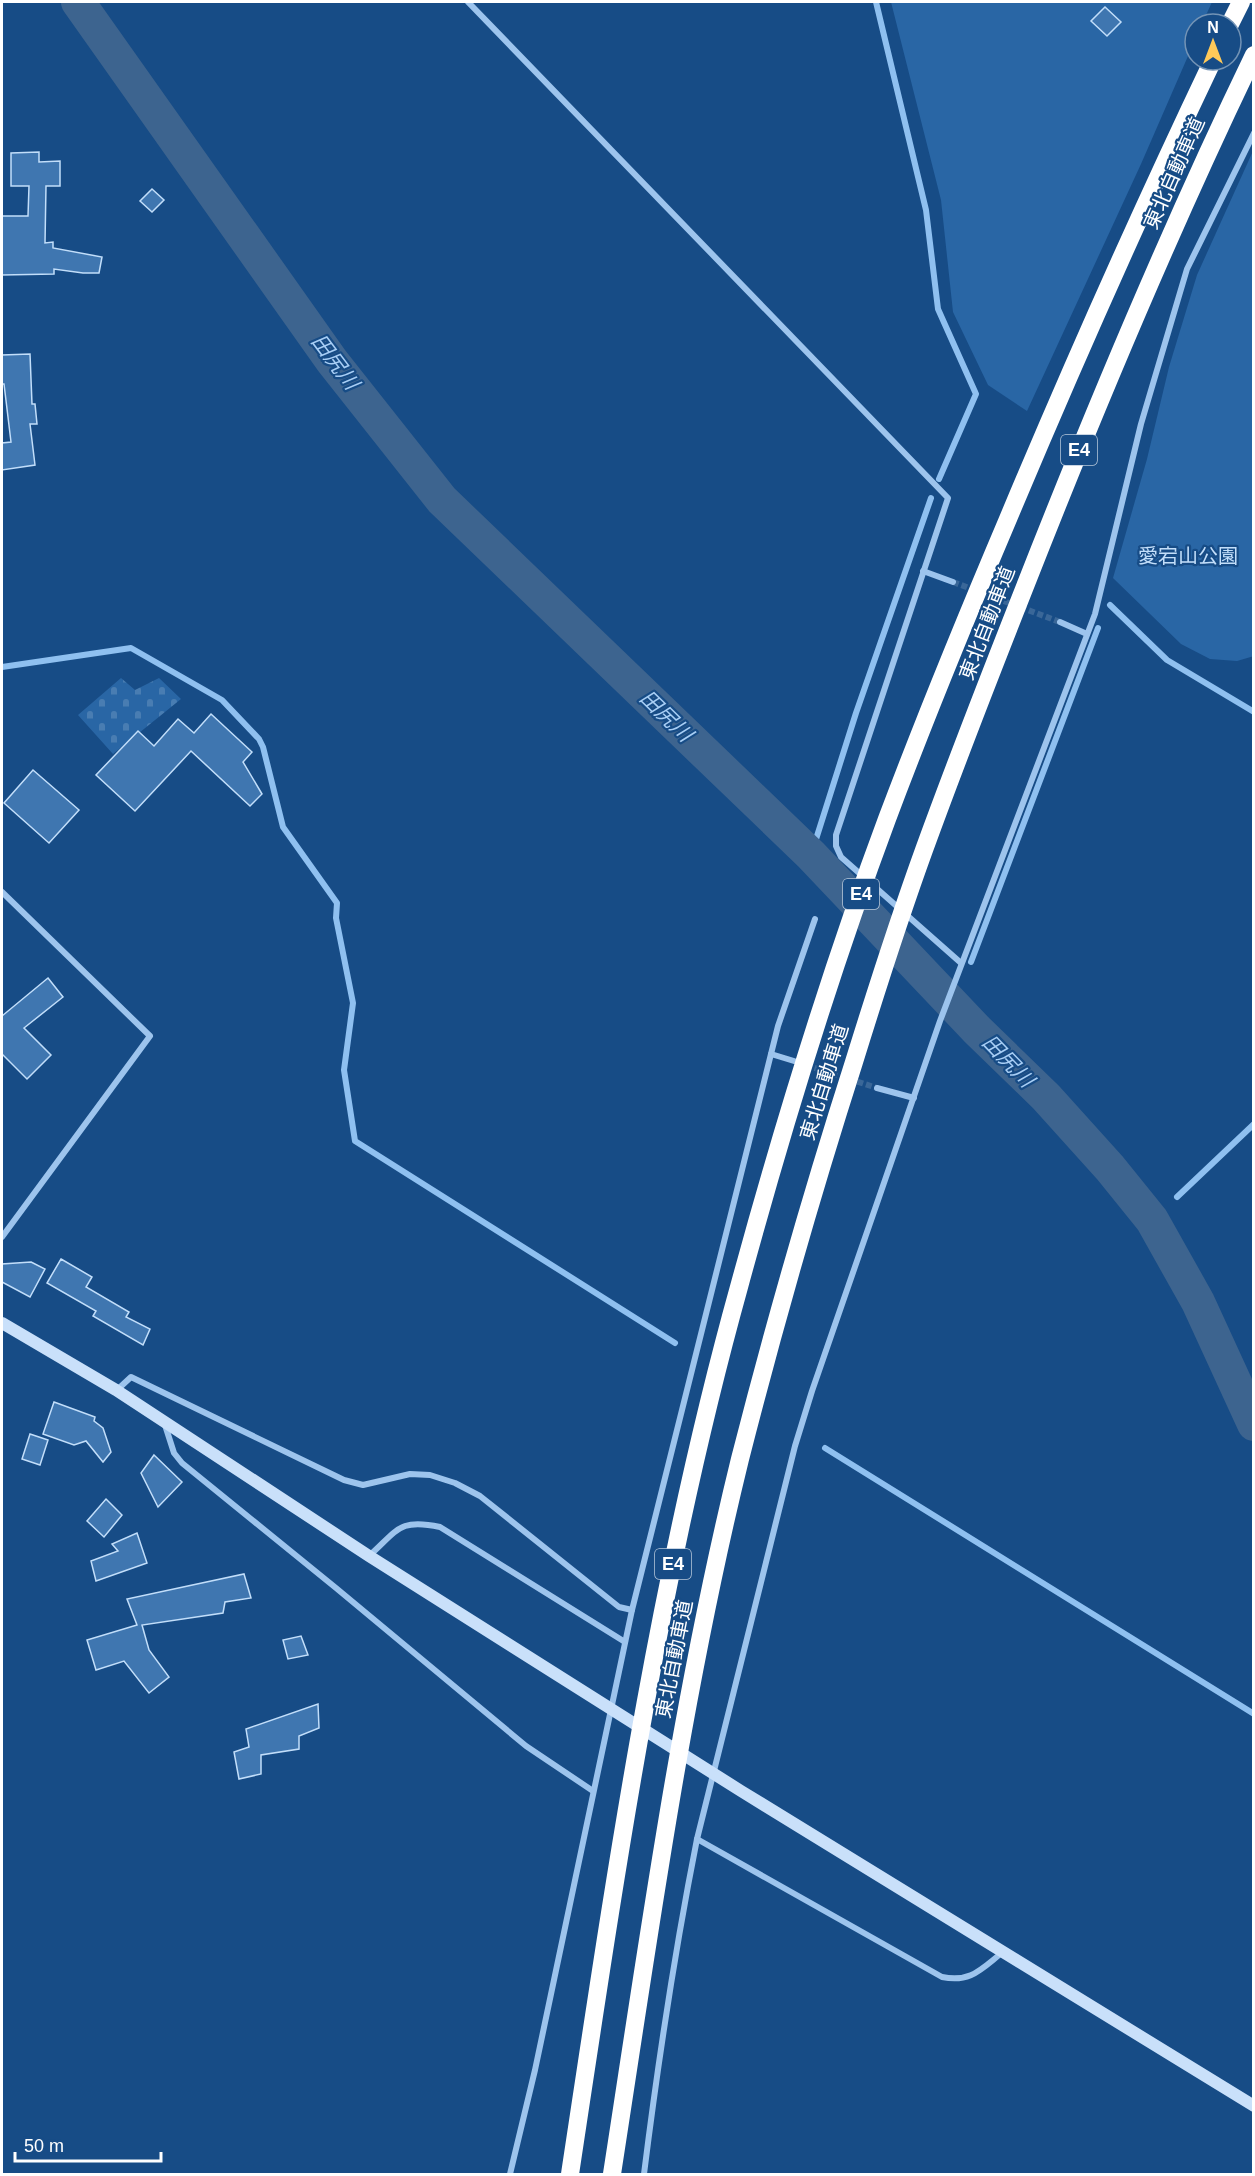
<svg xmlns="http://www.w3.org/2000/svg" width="1255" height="2176" viewBox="0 0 1255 2176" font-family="Helvetica,'Noto Sans JP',sans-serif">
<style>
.cemetery{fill:url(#cemetery-stones)}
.green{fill:#2966a5}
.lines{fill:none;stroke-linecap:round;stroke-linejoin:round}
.stream{stroke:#8fc0f0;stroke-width:6}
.river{stroke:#3d648f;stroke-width:34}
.building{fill:#3f76b0;stroke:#c2defa;stroke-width:1.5}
.street-tunnel{stroke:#3a6798;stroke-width:6;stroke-dasharray:6 3;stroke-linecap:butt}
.street{stroke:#9dc4ed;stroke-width:6}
.secondary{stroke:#c9e0fa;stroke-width:12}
.highway{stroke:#fff;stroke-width:18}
.labels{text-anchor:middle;stroke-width:4.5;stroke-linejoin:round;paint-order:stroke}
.shield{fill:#174c86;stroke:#b9c9db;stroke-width:1.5}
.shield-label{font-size:18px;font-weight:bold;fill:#fff}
.street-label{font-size:20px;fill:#fff;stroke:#174c86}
.park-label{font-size:20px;fill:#c2defa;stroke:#174c86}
.water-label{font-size:21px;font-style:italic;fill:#a8cef5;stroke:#174c86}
</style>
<defs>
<pattern id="cemetery-stones" width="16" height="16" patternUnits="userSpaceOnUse" patternTransform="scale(1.5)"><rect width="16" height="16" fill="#2966a5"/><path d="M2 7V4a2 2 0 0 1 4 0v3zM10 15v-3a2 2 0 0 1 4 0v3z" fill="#497db2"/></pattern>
</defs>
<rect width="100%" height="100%" fill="#174c86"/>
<path class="cemetery" d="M121,678L135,690L159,678L181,699L113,754L78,715Z"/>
<g class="green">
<path d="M891,2H1212L1202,24H1195V40L1141,164L1027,411L988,385L953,312L941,200Z"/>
<path d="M1253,151L1254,656L1237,661L1210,659L1181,644L1113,578L1147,459L1169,367L1197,275Z"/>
</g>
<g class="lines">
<g class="stream">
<path d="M876,2L926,210L938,309L976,394L939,479"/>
<path d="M1110,605L1167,660L1254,712"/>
<path d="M2,667L131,648L222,700L259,739L263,747L283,827L337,903L336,918L353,1003L344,1070L355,1141L675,1343"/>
<path d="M811,855L856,713L931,498"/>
<path d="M971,962L1098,628"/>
<path d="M954,1006L958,995"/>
<path d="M1177,1197L1254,1124"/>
<path d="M1152,1220L1155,1217"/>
<path d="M825,1448L1254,1714"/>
</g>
<path class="river" d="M78,2L332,361L442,500L811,855L977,1030L1046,1097L1110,1168L1152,1220L1198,1302L1254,1424"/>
</g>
<g class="building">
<path d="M1105,7L1121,22L1107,36L1091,21Z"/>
<path d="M39,152V162L60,161V186H46L45,243L53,242V248L102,257L99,273H83L54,269V274L2,275V216H28L29,186H11V153Z"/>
<path d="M152,189L164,200L152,212L140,201Z"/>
<path d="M30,354L32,404H35L37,424H30L35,465L2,470V443L11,442L4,384H2V355Z"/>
<path d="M211,714L252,752L243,762L262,794L250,806L191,751L135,811L96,775L138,731L154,746L178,719L194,733Z"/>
<path d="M33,770L79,810L49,843L4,803Z"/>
<path d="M48,978L63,997L24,1028L51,1055L27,1079L2,1054V1016Z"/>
<path d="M61,1259L92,1277L86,1287L129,1312L126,1317L150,1329L143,1345L93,1316L96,1311L47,1283Z"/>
<path d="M31,1262L45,1269L30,1297L2,1282V1264Z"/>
<path d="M54,1402L95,1417L94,1421L103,1428L111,1452L103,1462L86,1441L74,1445L43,1434Z"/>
<path d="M30,1434L48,1440L40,1465L22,1459Z"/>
<path d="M154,1455L182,1482L158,1507L141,1473Z"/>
<path d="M106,1499L122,1515L104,1537L87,1521Z"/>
<path d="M137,1533L147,1563L96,1581L91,1561L118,1551L112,1544Z"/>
<path d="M244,1574L251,1598L225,1602L223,1613L142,1625L149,1650L169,1677L149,1693L124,1661L96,1670L87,1640L137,1625L127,1599Z"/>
<path d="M301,1636L308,1655L288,1659L283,1640Z"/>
<path d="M318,1704L319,1728L299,1736V1749L261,1755V1774L239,1779L234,1752L249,1747L246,1729Z"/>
</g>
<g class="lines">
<g class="street-tunnel">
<path d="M953,582L1060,622"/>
<path d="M806,1065L877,1088"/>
</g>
<g class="street">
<path d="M468,2L948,498L836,835V846L841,857L961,963"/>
<path d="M923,571L953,582"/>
<path d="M1060,622L1087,634"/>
<path d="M2,892L150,1036L2,1237"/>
<path d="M771,1054L794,1061"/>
<path d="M877,1088L914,1098"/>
<path d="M117,1390L131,1377L344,1480L363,1485L410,1474L430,1475L455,1483L480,1496L619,1607L632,1610"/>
<path d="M165,1425L174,1453L182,1463L336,1588L526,1746L593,1791"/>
<path d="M369,1556C398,1530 399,1518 440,1527L625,1642"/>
<path d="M697,1839L942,1977C971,1983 981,1969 1003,1952"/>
<path d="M510,2174L535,2070L632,1610L778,1026L815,919"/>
<path d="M644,2174C658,2062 675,1950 697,1839L795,1446L812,1391L940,1021L1095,614L1141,424L1187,269L1254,133"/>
</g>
<path class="secondary" d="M2,1323L116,1390L369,1556L741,1791L1254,2106"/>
<g class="highway">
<path d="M1230,24L1241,2"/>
<path d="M570,2174C615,1877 658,1578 739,1287C782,1129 830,972 887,819C925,718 966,618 1008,519C1073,364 1141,211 1213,60"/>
<path d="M612,2174C649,1935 682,1695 740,1459C774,1326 812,1193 854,1062C876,991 899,919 924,850C956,762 990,675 1024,589C1095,408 1170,229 1254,55"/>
</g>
</g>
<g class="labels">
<g class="shield">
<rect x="1061" y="435" width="36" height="30" rx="4.5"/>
<rect x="843" y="879" width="36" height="30" rx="4.5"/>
<rect x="655" y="1549" width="36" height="30" rx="4.5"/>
</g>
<g class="shield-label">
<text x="1079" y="456">E4</text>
<text x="861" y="900">E4</text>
<text x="673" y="1570">E4</text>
</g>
<g class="street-label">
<text transform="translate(1174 173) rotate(-66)" y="7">東北自動車道</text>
<text transform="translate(987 623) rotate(-69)" y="7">東北自動車道</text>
<text transform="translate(824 1082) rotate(-73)" y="7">東北自動車道</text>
<text transform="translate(674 1659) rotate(-79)" y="7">東北自動車道</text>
</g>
<g class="park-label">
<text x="1188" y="563">愛宕山公園</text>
</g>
<g class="water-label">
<text transform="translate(335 362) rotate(53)" y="7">田尻川</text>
<text transform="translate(666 716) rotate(44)" y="7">田尻川</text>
<text transform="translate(1008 1061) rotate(46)" y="7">田尻川</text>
</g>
</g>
<rect width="1255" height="2176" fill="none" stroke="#ffffff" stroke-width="6"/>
<g transform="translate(1213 42)"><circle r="28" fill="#174c86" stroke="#7494b6" stroke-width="1.5"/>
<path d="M0-4.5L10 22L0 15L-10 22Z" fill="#ffc959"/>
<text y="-9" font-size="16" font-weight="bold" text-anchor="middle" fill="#ffffff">N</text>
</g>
<path d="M15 2152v9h146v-9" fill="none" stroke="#ffffff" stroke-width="3"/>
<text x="24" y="2152" font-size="18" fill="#ffffff" stroke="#174c86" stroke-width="4.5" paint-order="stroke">50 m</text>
</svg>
